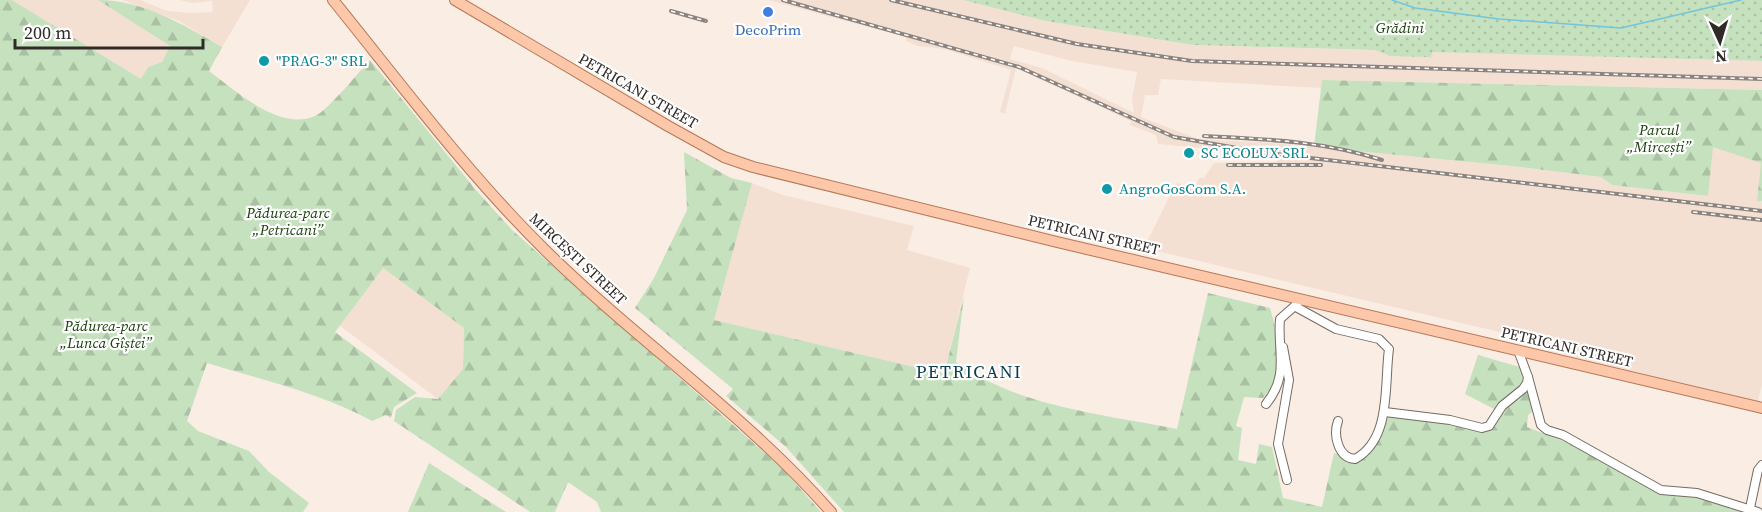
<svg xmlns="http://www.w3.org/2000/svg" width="1762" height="512" viewBox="0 0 1762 512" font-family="'Source Serif 4',serif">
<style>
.built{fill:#f4e0d2;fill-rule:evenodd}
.forest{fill:url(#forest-firs)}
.park{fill:url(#park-dots)}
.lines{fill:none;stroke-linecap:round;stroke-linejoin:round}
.stream{stroke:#71c6dd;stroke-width:1.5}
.minor-casing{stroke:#756a62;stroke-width:10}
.major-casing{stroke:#b57857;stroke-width:12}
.minor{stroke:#fff;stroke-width:8}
.major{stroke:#fdc7a9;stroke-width:10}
.rail-casing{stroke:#8b837d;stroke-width:4}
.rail{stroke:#fff;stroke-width:1.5;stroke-dasharray:4.5;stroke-linecap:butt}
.shop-dot{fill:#3f7fe0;stroke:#fff;stroke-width:2}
.culture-dot{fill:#0f9aa8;stroke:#fff;stroke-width:2}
.labels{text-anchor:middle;stroke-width:4.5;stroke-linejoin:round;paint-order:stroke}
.park-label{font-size:15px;font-style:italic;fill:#18410b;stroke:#fff}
.shop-label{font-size:15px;fill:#366cbe;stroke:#fff}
.culture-label{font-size:15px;fill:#0d838f;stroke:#fff;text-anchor:start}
.street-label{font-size:15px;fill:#302b28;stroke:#fff}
.quarter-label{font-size:18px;letter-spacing:1.5px;fill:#093e50;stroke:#fff}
</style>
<defs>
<pattern id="forest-firs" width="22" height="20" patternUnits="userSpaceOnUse" patternTransform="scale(1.5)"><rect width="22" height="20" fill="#c5e1be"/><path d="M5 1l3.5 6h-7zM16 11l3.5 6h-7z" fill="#aac1a3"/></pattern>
<pattern id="park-dots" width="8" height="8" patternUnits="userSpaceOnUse" patternTransform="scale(1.5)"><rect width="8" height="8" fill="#c5e1be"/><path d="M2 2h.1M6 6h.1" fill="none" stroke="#aac1a3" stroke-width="1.8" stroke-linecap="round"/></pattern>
</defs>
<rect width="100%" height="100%" fill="#faede4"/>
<g class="built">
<path d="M12,0H98L170,46L162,62L148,67L141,79Z"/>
<path d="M122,0H140L167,11L191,13L213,12L212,1L192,3L180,0H250L222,47L179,21Z"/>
<path d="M768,0H963L1046,21L1193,45L1762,61V90L1322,80L1321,88L1161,79L1158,95H1145L1141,117L1198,139L1271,143L1512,166L1601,177L1612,185L1707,196L1712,146L1762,163L1757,200L1762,201V384L1758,401L1549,351L1550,344L1144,248L1176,183L1195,188L1199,178H1204L1214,163L1277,162V155L1158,144L1156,135L1130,125L1131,121L1016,68L1005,114L1000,112L1011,70L944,49L918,46L906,41V37ZM1014,46L1072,61L1137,72L1132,99L1134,113L1042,68L1010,59Z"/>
<path d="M752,183L783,195L914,226L907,250L970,268L944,374L714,320Z"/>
<path d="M383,268L464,328L463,369L438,399L339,325Z"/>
</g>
<g class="forest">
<path d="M0,0H12L141,79L148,67L162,62L170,46L98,0C143,0 184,25 222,47L209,71C235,90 279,132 315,116C327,111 359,72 370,60L476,190L512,230L782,468L821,512H601L597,502L568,482L555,512H530L394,421L396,410L415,397L438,399L463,369L464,328L383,268L335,332L417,393L394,407L391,418L386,415L372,421C321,393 262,380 207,363L187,421L198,431L249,451L269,472L309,503L303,512H0Z"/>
<path d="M1322,80L1762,90V201H1757L1761,163L1713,147L1708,196L1612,185L1601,177L1512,166L1314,147Z"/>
<path d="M684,152L731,178L752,183L714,320L944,374L964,296L956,362C1019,407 1102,414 1177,429L1208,293L1270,308C1278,336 1288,377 1263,398L1244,397L1236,426L1242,428L1238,460L1256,464L1259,444L1272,447L1283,498L1322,507L1334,453L1356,461L1384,417L1430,420L1489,430L1500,412L1465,394L1478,355L1520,367L1533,411L1528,415L1527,427L1568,443L1667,495L1710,498L1753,512H844L786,447L726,396L733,389L635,308L654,278L687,210Z"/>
<path d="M429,463L506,512H408Z"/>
</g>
<path class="park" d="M963,0H1762V61L1432,52L1431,57L1390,56L1375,50L1193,45L1046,21Z"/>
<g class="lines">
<path class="stream" d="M1392,0L1415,8L1499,19L1621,28L1741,0"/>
<g class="minor-casing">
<g id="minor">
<path d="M1296,307L1336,329L1379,339L1389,349C1384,384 1392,439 1355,459C1338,458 1333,435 1338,421"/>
<path d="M1283,347L1289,380L1278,444L1287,480"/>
<path d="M1528,377L1541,425L1547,430L1563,435L1661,490L1697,493L1758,512"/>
<path d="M1266,404C1290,375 1277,351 1280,319L1297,304"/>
<path d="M1385,412L1450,420L1482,428L1489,426L1502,406L1523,389L1527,383L1528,377L1518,350"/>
<path d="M1750,508L1758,470L1762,465"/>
</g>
</g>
<g class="major-casing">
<g id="major">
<path d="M333,0C401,84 467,173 544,249C636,340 745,414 831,512"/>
<path d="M455,0L668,126L724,157L753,167L1057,242L1762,408"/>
</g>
</g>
<use href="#minor" class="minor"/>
<use href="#major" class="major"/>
<g class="rail-casing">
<g id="rail">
<path d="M783,0L1019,67L1174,137L1260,152L1762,211"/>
<path d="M891,0L1077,44L1192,61L1762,79"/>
<path d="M671,11L706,21"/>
<path d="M1204,136C1265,139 1323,141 1382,160"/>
<path d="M1228,165H1321"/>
<path d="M1693,212L1762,220"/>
</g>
</g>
<use href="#rail" class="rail"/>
</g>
<circle class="shop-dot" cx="768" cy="12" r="6"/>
<g class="culture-dot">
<circle cx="264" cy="61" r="6"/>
<circle cx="1189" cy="153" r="6"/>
<circle cx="1107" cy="189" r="6"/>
</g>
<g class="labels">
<g class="park-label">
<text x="1400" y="33">Grădini</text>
<text x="1659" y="135">Parcul<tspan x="1659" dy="17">„Mircești”</tspan></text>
<text x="288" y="218">Pădurea-parc<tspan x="288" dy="17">„Petricani”</tspan></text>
<text x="106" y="331">Pădurea-parc<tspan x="106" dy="17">„Lunca Gîștei”</tspan></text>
</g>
<g class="shop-label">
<text x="768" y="35">DecoPrim</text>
</g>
<g class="culture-label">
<text x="276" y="66">"PRAG-3" SRL</text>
<text x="1201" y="158">SC ECOLUX SRL</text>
<text x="1119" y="194">AngroGosCom S.A.</text>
</g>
<g class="street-label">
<text transform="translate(638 91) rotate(30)" y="5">PETRICANI STREET</text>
<text transform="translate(1094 235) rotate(13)" y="5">PETRICANI STREET</text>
<text transform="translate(578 259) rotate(43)" y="5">MIRCEȘTI STREET</text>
<text transform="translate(1567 347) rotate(13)" y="5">PETRICANI STREET</text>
</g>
<g class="quarter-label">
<text x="969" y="378">PETRICANI</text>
</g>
</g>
<g transform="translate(1720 42) rotate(176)" stroke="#ffffff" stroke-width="4.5" paint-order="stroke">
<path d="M0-4.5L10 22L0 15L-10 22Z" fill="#302b28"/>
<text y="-9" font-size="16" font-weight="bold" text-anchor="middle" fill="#302b28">N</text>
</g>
<path d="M15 39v9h188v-9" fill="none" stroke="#302b28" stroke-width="3"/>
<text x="24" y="39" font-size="18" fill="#302b28" stroke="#ffffff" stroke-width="4.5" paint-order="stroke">200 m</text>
</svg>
